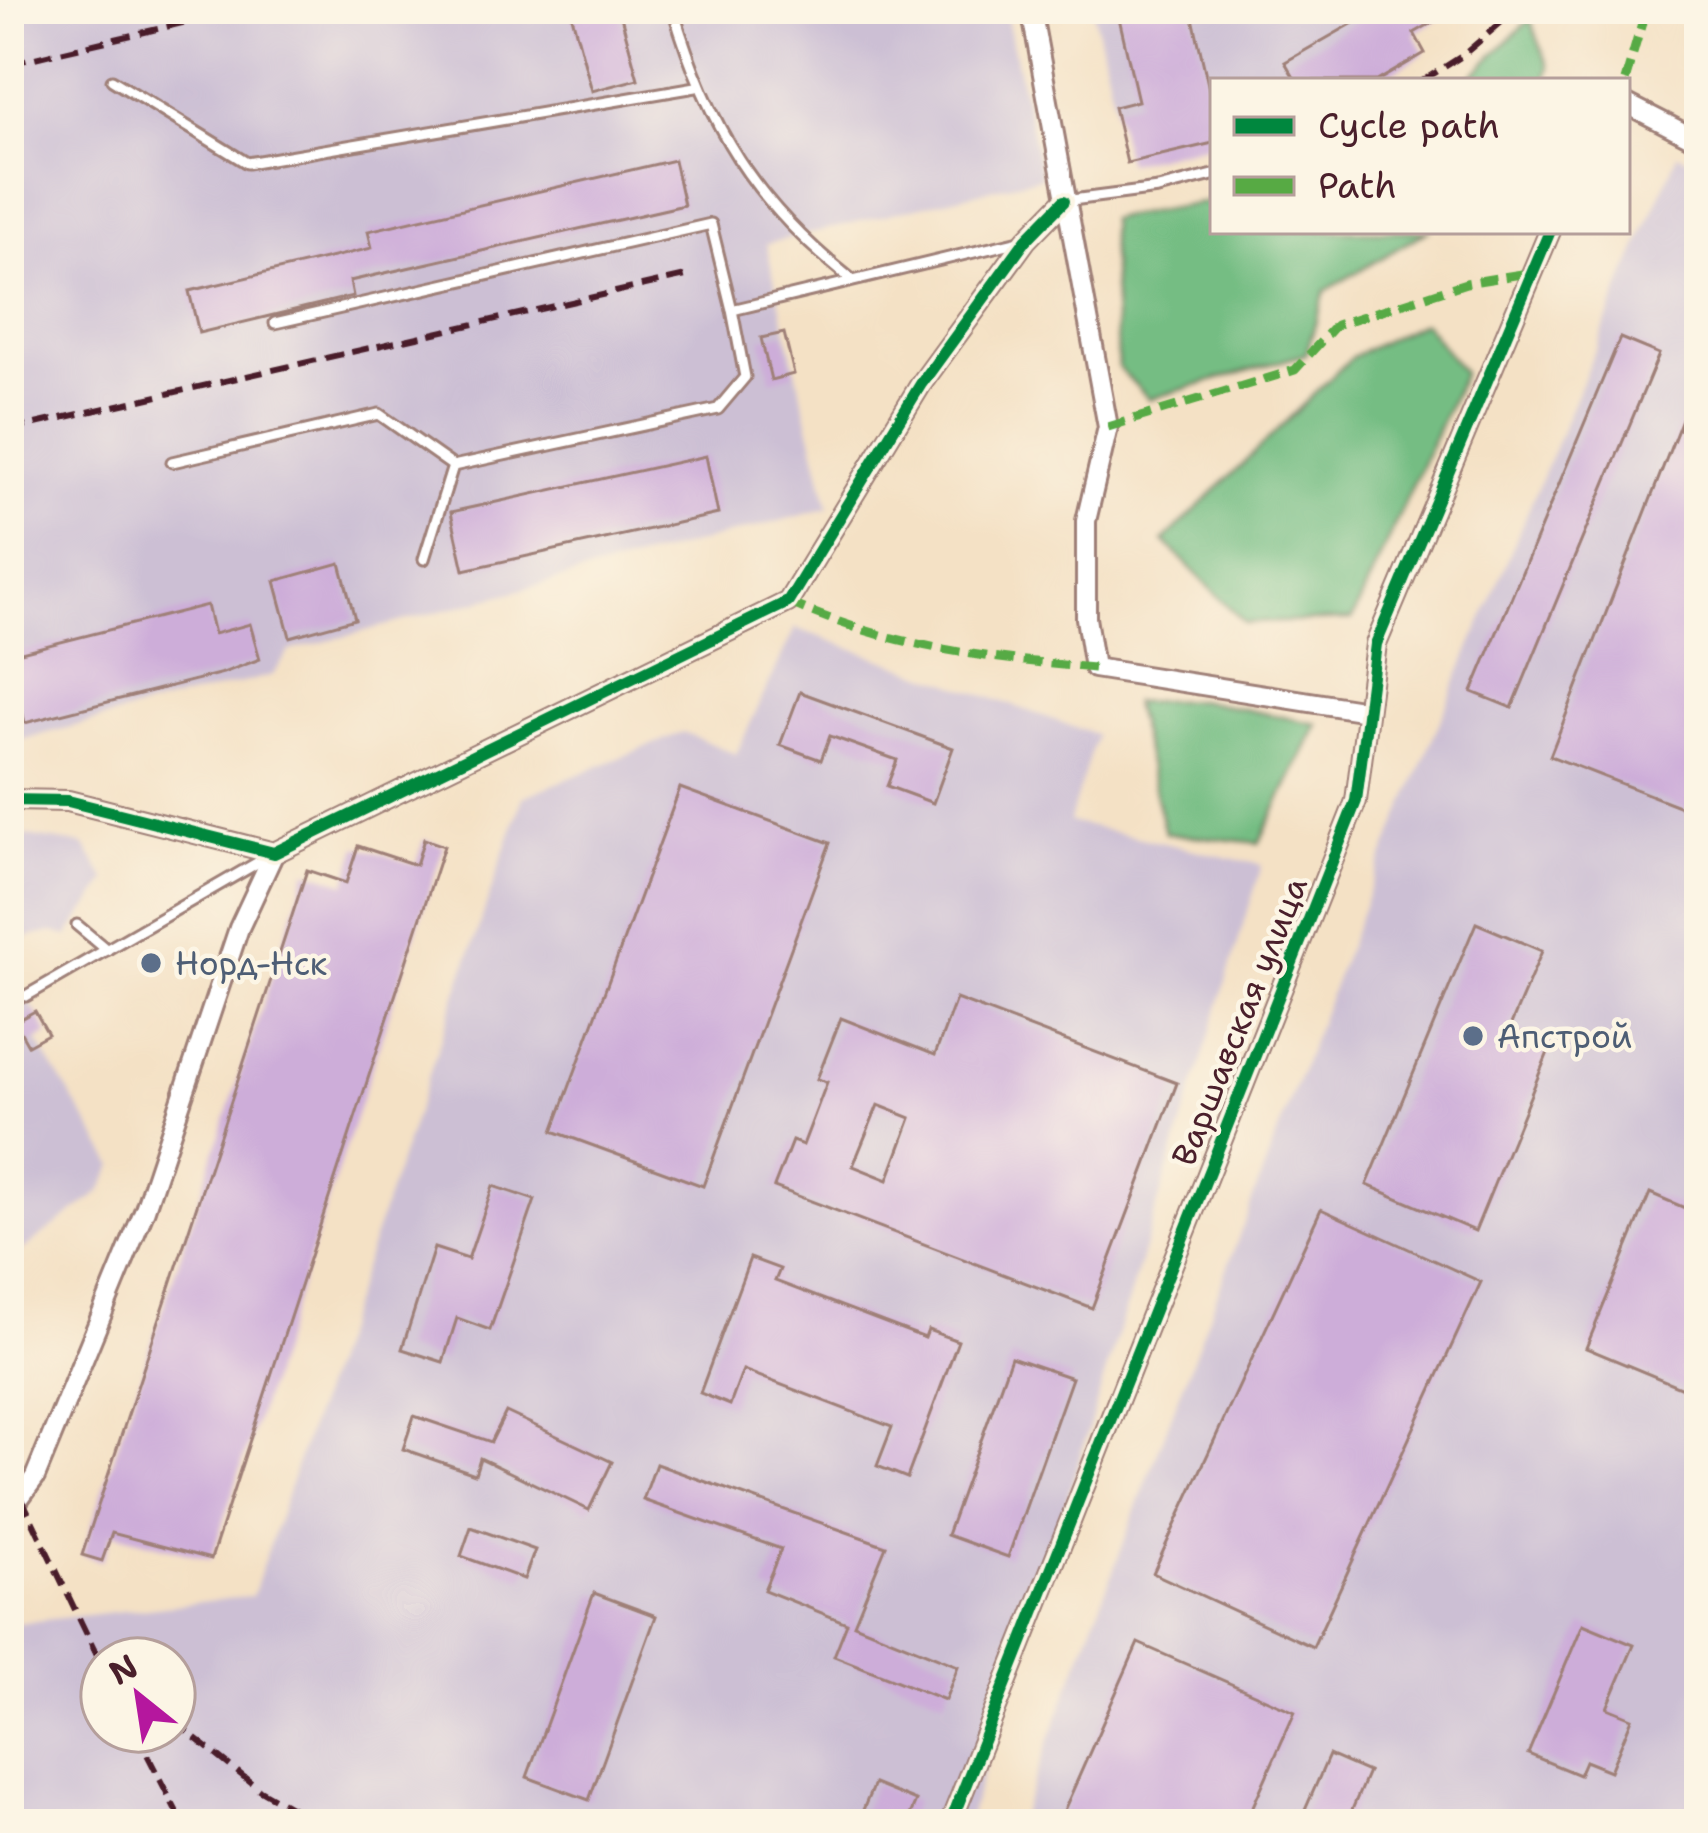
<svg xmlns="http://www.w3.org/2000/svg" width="1708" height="1833" viewBox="0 0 1708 1833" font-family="'Shantell Sans',sans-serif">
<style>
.industrial{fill:#ccbfd4;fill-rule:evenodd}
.forest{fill:#74bd83;stroke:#5f6e57;stroke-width:3}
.building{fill:#cdadd9;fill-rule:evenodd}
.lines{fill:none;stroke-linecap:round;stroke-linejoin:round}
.lane-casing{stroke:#9f8078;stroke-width:15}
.street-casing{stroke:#9f8078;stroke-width:24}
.lane{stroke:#fff;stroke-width:9}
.street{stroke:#fff;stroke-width:18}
.rail{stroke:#4a1f2b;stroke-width:6;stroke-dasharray:18 9;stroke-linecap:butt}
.quiet{stroke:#57aa44;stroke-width:9;stroke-dasharray:18 9;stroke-linecap:butt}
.cycleway-casing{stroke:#fcf5e5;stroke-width:20}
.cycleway{stroke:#00873e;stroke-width:12}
.service-dot{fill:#5c6f8a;stroke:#fcf5e5;stroke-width:4.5}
.labels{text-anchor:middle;stroke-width:9;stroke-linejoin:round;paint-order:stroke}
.service-label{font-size:33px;fill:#4e5e75;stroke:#fcf5e5;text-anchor:start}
.street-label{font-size:33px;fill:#4a1f2b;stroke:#fcf5e5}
</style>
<rect width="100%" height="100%" fill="#fcf5e5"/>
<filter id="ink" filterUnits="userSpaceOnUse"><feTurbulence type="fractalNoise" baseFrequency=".00833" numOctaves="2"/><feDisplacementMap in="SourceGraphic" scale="24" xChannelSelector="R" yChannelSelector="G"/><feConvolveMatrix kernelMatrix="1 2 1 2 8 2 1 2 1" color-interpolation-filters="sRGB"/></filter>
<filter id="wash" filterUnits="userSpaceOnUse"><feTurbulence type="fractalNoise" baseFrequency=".004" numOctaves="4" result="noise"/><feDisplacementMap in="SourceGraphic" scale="48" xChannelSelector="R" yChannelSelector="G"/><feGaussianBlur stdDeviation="2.7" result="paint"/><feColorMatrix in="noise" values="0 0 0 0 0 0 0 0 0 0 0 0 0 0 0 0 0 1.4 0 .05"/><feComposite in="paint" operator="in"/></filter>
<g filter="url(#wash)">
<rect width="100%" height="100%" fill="#f4e1c5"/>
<g class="industrial">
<path d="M9,9H1005L1041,177L766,244L829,508L290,651L273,675L9,743Z"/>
<path d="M1093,9H1456L1414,33L1425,53L1377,81H1213V143L1127,163Z"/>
<path d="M1677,154L1699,163V1824H1018L1366,898Z"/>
<path d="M795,628L1096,735L1069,822L1262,865L967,1824H9V1624L252,1596L523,797L683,732L736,754ZM102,1659H174V1731H102Z"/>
<path d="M9,833L84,845L107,881L68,936L53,932L29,937L10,949L9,962Z"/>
<path d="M9,967L48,1034L37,1041L114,1165L101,1192L9,1260Z"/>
</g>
<g class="forest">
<path d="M1530,19L1549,67L1545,81H1467Z"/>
<path d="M1213,201V231H1427L1325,291L1306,354L1149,399L1118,367L1109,219Z"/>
<path d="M1423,322L1463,373L1352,620L1245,623L1164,541L1352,357Z"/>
<path d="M1198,700L1318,724L1259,843L1165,833L1133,702Z"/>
</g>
<g id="blocks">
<g class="building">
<path d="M570,9H619L638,79L592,91Z"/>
<path d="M1117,9H1191L1213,107V143L1127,163L1114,107L1138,101Z"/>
<path d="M1378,9H1456L1414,33L1425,53L1377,81H1296L1285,62Z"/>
<path d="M674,160L684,205L350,281L353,296L199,333L189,291L372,248L368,231Z"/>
<path d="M784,333L794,374L771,380L761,338Z"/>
<path d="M1620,338L1659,354L1512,708L1472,692Z"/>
<path d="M1698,378L1699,379V814L1550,756Z"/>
<path d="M706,456L718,514L464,570L451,512Z"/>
<path d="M340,563L355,619L290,637L275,581Z"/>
<path d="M207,605L214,634L250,624L260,659L223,673L25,723L9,655Z"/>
<path d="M800,692L953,748L933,803L887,786L897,760L830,736L821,760L780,745Z"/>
<path d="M680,788L830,843L703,1186L553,1131Z"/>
<path d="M424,839L444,846L211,1559L112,1533L102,1561L82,1555L307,870L346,883L358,846L416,865Z"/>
<path d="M1476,923L1542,951L1509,1029L1551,1045L1475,1231L1367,1185Z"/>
<path d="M956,999L1177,1083L1092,1308L774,1187L792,1141L803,1145L827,1082L817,1079L841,1018L935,1055ZM878,1105L911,1118L888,1180L853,1166Z"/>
<path d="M35,1011L48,1034L28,1045L15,1022Z"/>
<path d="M493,1186L535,1200L490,1330L457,1318L443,1362L402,1349L434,1248L468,1259Z"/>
<path d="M1650,1193L1699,1214V1395L1586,1348Z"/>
<path d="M1321,1209L1481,1282L1313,1647L1153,1573Z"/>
<path d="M750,1258L780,1269L775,1281L925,1338L928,1330L958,1341L907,1478L877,1466L892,1427L743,1370L730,1405L700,1393Z"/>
<path d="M1011,1357L1072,1378L1008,1557L947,1535Z"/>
<path d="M506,1412L612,1462L589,1510L480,1458L475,1474L403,1449L414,1416L491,1442Z"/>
<path d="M656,1464L886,1546L854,1624L958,1666L945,1700L834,1656L847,1623L764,1590L781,1549L643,1500Z"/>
<path d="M471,1527L535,1550L524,1579L461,1556Z"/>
<path d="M594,1593L656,1616L589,1800L527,1777Z"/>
<path d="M1583,1624L1634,1645L1607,1708L1632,1718L1610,1771L1585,1761L1579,1775L1528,1754Z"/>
<path d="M1138,1643L1295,1712L1245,1824H1058Z"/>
<path d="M1329,1755L1368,1772L1346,1824H1299Z"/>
<path d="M874,1784L916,1801L906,1824H857Z"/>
</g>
</g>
</g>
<g filter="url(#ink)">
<use href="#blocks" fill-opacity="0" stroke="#9f8078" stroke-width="3"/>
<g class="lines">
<g class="lane-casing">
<g id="lane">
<path d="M673,9C707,125 755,204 851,279"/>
<path d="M112,80L247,163L696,87"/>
<path d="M1064,201L1158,189L1213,175"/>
<path d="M275,323L711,224L732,310"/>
<path d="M172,462L379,414L453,466"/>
<path d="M424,559L453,466L718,409L745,377L732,310L1020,241"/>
<path d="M77,925L107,950"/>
<path d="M26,996L269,856"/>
</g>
</g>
<g class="street-casing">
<g id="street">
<path d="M1031,9L1108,427L1086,521V618L1094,668L1367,711"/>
<path d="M1627,104L1699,141"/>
<path d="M9,800L68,801L274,853L788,602L921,384L1026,240L1064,201"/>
<path d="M9,1512L35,1477L145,1209L239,928L274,853"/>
<path d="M950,1824L1356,801L1376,644L1550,231"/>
</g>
</g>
<use href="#lane" class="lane"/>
<use href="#street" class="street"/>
<g class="rail">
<path d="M9,64L242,9"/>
<path d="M1422,81L1462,56L1517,9"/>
<path d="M9,430L690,275"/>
<path d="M9,1472L102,1666"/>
<path d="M174,1721L260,1790L320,1824"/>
<path d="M135,1731L183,1824"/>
</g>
<g class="quiet">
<path d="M1625,81L1646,9"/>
<path d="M1108,427L1295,370L1336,325L1466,283L1528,273"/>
<path d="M788,602C890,647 984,658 1094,668"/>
</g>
<g class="cycleway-casing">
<g id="cycleway">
<path d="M9,800L68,801L274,853L788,602L921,384L1026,240L1064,201"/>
<path d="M950,1824L1356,801L1376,644L1550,231"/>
</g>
</g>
<use href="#cycleway" class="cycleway"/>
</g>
</g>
<g class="service-dot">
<circle cx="151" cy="963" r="12"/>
<circle cx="1473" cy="1036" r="12"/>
</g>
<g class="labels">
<g class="service-label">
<text x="175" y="975">Норд-Нск</text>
<text x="1497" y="1048">Апстрой</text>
</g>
<g class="street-label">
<text transform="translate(1239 1021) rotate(-68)" y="12">Варшавская улица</text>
</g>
</g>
<rect width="1708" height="1833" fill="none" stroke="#fcf5e5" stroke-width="48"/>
<rect x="1210" y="78" width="420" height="156" fill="#fcf5e5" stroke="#b59f9b" stroke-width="3"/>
<rect x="1234" y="117" width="60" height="18" fill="#00873e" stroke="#b59f9b" stroke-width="3"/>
<text x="1318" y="138" font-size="36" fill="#4a1f2b">Cycle path</text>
<rect x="1234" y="177" width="60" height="18" fill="#57aa44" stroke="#b59f9b" stroke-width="3"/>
<text x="1318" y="198" font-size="36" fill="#4a1f2b">Path</text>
<g transform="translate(138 1695) rotate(330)"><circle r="57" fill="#fcf5e5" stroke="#b59f9b" stroke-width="3"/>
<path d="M0-9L21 45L0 30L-21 45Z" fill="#b5179e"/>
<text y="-18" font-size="33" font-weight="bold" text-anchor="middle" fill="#4a1f2b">N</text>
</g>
</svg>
